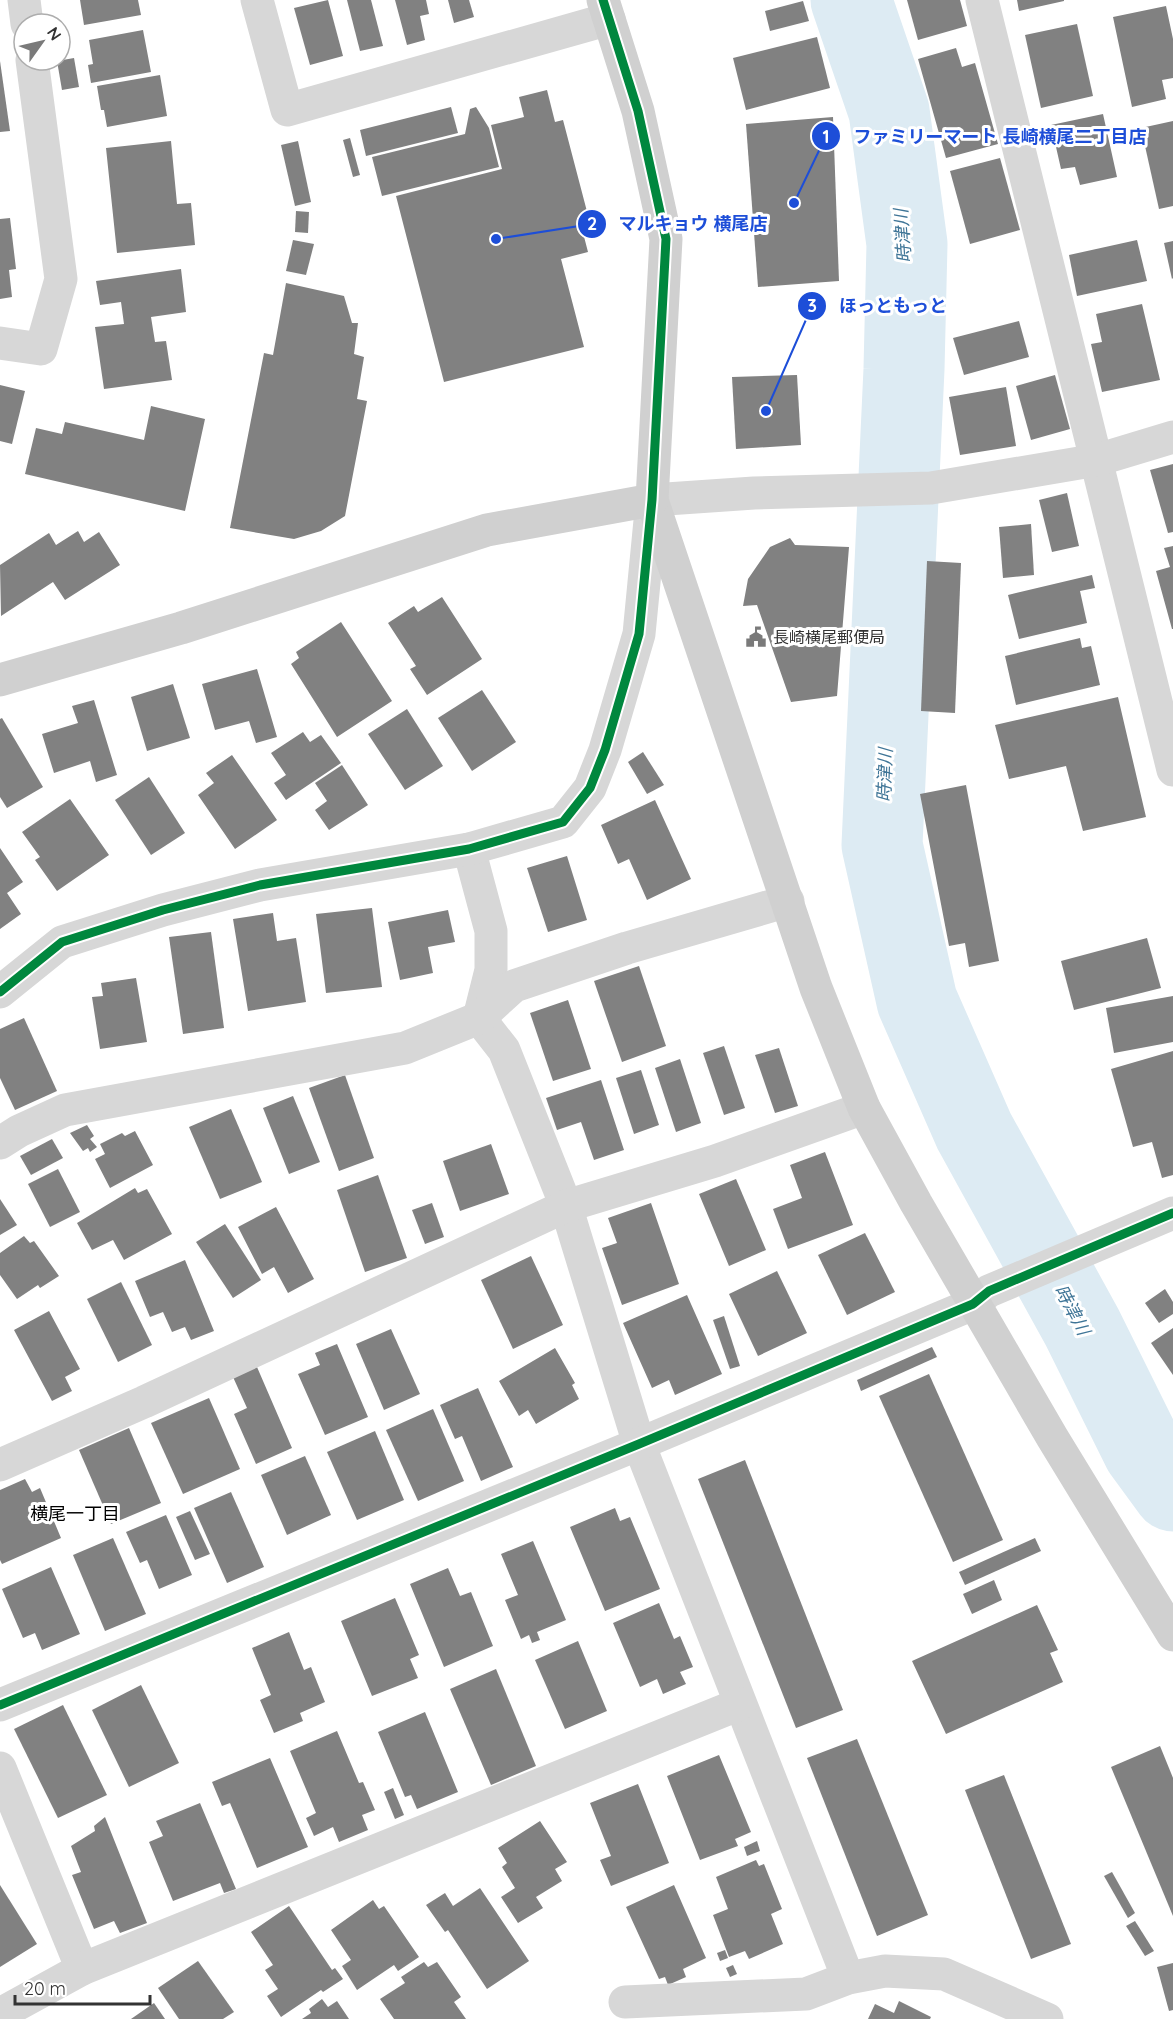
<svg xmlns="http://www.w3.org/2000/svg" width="1173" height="2019" viewBox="0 0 1173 2019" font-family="Quicksand,'Noto Sans JP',sans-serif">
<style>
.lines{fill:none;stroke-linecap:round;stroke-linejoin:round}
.river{stroke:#ddebf3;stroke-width:81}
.building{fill:#818181}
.street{stroke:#d7d7d7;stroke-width:33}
.secondary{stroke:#d0d0d0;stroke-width:33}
.cycleway-casing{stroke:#fff;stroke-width:13}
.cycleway{stroke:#00873e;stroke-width:9}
.labels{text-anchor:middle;stroke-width:6;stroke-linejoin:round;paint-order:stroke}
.poi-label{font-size:16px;fill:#333;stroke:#fff;text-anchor:start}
.water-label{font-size:18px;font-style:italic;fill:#3f7597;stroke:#fff}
.neighbourhood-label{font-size:18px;fill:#000;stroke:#fff}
.leader{fill:none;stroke:#1d4ed8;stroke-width:2}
.callout-dot{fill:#1d4ed8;stroke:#fff;stroke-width:2}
.mark-label{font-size:18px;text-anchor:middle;font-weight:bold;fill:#fff}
.callout-label{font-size:18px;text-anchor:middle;font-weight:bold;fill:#1d4ed8;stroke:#fff;stroke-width:6;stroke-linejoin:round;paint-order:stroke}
</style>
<rect width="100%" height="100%" fill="#fff"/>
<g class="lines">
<path class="river" d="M851,0L889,111L907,244L904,369L882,845L917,1001L974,1131L1082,1327L1143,1450L1173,1491"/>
</g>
<g class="building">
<path d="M80,0H138L141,15L84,25Z"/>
<path d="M328,0L343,56L310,65L294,8Z"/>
<path d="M347,0H371L383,46L360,51Z"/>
<path d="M395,0H426L429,14L420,16L425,40L407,45Z"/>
<path d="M448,0H469L474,17L454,23Z"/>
<path d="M907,0H960L967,26L918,40Z"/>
<path d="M1017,0H1064V1L1019,11Z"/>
<path d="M803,1L809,21L770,31L765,11Z"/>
<path d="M1166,6L1173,39V78L1162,80L1166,99L1132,107L1113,17Z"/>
<path d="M1077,24L1093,96L1041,108L1025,35Z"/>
<path d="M143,30L151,72L91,83L88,65L93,64L89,40Z"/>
<path d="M817,37L830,88L746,110L733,58Z"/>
<path d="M956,48L962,67L975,63L998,144L946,158L918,59Z"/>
<path d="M74,58L79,87L62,90L57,61Z"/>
<path d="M0,61L10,131L0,132Z"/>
<path d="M160,75L167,116L107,127L104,110H101L97,86Z"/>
<path d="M547,90L555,122L563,120L590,223L581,225L588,252L561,259L584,347L444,382L396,196L502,169L491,125L524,117L519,97Z"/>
<path d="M451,107L458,133L366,156L360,130Z"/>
<path d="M476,107L489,128L499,167L382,196L372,157L465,134L470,109Z"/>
<path d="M1103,114L1117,177L1080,185L1075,167L1061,169L1051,125Z"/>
<path d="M833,117L839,281L758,287L746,124Z"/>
<path d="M1173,121V206L1159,209L1141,128Z"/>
<path d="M350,138L360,175L353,177L343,140Z"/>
<path d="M171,141L177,204L191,203L195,245L117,253L106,148Z"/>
<path d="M298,141L311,202L295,206L281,145Z"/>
<path d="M1000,158L1020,230L970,244L950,171Z"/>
<path d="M296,211L309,212L308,233L295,232Z"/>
<path d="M10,218L16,269L9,270L12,297L0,299V219Z"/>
<path d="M293,240L314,244L306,275L286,271Z"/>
<path d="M1137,240L1147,281L1077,296L1069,255Z"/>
<path d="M1173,241V278L1172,279L1164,243Z"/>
<path d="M181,269L186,312L151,317L155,342L166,341L172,380L104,389L95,327L124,324L121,302L100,305L96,281Z"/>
<path d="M286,283L344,296L352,323H358L354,354L364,357L357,399L367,401L345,516L321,531L294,539L230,528L264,353L273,355Z"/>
<path d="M1142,304L1160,380L1102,392L1091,344L1102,342L1096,314Z"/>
<path d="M1019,321L1029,357L964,375L953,338Z"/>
<path d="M797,375L801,445L736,449L732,377Z"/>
<path d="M1055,375L1070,429L1031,440L1016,386Z"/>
<path d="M0,385L25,391L12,444L0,441Z"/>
<path d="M1006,387L1016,446L960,455L949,397Z"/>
<path d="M151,406L205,419L185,511L25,474L36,428L62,434L65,422L144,440Z"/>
<path d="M1173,464V532L1168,533L1150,470Z"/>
<path d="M1067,493L1079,546L1052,552L1039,500Z"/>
<path d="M1031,524L1034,575L1003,578L999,527Z"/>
<path d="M78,531L84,542L99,532L120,565L65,600L53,582L1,616L0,565L49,533L56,545Z"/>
<path d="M790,538L795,545L849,547L837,696L791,702L757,605L743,606L748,579L770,547Z"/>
<path d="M1173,546V629H1172L1156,571L1170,567L1164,548Z"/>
<path d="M927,561L961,563L955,713L921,711Z"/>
<path d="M1092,575L1095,588L1080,591L1087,623L1019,639L1008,595Z"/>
<path d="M442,597L482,659L427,695L410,669L416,666L388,623L414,606L418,612Z"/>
<path d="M341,622L392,701L337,737L291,664L299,658L296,652Z"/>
<path d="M1080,638L1082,648L1091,646L1100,685L1016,705L1005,656Z"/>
<path d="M257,669L277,737L256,743L249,721L215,730L202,684Z"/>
<path d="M173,684L190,738L147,751L131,697Z"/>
<path d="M482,690L516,742L472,771L438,718Z"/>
<path d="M1118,697L1146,817L1083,831L1066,766L1009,779L995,725Z"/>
<path d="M94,700L117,775L96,782L90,761L54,773L42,734L78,723L72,706Z"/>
<path d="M407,709L443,766L405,790L368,734Z"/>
<path d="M2,718L43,787L7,808L0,797V719Z"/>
<path d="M303,732L310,742L321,735L341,763L286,800L274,783L286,775L271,753Z"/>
<path d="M643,752L664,785L647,794L628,762Z"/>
<path d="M232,755L277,820L235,849L198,795L214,783L206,773Z"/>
<path d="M342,765L368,805L329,830L315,810L327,801L315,783Z"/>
<path d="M149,777L185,833L151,855L115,800Z"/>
<path d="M966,785L999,961L969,967L965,943L949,946L920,794Z"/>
<path d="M70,799L109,855L57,891L35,860L40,857L22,832Z"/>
<path d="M655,800L691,879L647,900L629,859L618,864L601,825Z"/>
<path d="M0,848L23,882L7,893L21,914L0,929Z"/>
<path d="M567,856L587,920L548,932L527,868Z"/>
<path d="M372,908L382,987L326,993L316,914Z"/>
<path d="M448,910L455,942L428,947L433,973L400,980L388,922Z"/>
<path d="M273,913L277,941L296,938L306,1002L248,1011L233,919Z"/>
<path d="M211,932L224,1028L183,1034L169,937Z"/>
<path d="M1147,938L1161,988L1074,1010L1061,961Z"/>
<path d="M639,966L666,1046L622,1062L594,981Z"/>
<path d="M136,978L147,1042L100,1049L92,997L103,996L101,983Z"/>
<path d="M1173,996V1042L1114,1053L1106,1008Z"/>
<path d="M568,1000L591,1069L553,1081L530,1013Z"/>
<path d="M24,1018L57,1091L15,1110L0,1078V1029Z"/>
<path d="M724,1046L745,1108L724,1115L703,1053Z"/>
<path d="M779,1048L798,1106L775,1113L755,1055Z"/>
<path d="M1173,1051V1175L1162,1178L1152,1142L1133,1147L1111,1069Z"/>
<path d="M680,1059L701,1123L676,1132L655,1068Z"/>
<path d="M641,1070L659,1125L634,1134L616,1078Z"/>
<path d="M345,1075L374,1158L339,1171L309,1088Z"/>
<path d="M601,1080L624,1150L594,1160L581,1122L557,1130L546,1098Z"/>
<path d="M293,1096L320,1162L289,1174L263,1108Z"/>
<path d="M231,1109L262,1182L220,1199L189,1127Z"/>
<path d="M87,1125L94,1136L90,1139L97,1147L90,1152L88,1148L83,1151L70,1133Z"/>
<path d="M135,1131L153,1165L110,1188L95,1159L105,1154L100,1144L122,1133L125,1136Z"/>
<path d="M52,1139L63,1158L31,1175L20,1156Z"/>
<path d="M491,1144L509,1194L460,1211L443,1161Z"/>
<path d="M825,1152L853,1225L788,1249L773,1209L802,1198L790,1165Z"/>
<path d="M58,1169L80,1212L50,1227L28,1184Z"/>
<path d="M378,1175L407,1258L365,1272L337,1190Z"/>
<path d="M736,1179L766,1250L729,1266L699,1194Z"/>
<path d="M135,1188L138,1193L147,1189L172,1234L124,1260L113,1240L92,1250L77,1223Z"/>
<path d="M0,1199L17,1225L0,1235Z"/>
<path d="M432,1203L444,1237L425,1244L412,1210Z"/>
<path d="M651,1203L679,1284L622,1305L602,1248L617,1243L608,1218Z"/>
<path d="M276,1207L314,1279L288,1293L274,1267L262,1274L238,1227Z"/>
<path d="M225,1224L261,1280L233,1298L196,1242Z"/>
<path d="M865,1233L895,1292L847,1315L818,1255Z"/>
<path d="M24,1236L30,1243L34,1241L59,1276L40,1288L38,1285L17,1299L0,1275V1253Z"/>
<path d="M531,1256L563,1325L513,1349L481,1280Z"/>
<path d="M185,1260L214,1331L191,1340L185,1327L172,1332L163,1312L150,1317L135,1281Z"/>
<path d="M777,1271L807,1333L758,1356L729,1294Z"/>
<path d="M121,1282L152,1345L118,1362L87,1299Z"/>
<path d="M1165,1289L1173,1302V1314L1159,1323L1145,1303Z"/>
<path d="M687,1295L722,1374L675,1395L669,1380L652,1388L623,1323Z"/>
<path d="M49,1311L80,1369L65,1377L72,1391L52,1401L14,1330Z"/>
<path d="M724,1316L740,1366L730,1369L713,1320Z"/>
<path d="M1173,1328V1375L1151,1343Z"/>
<path d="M391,1329L420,1394L384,1410L356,1344Z"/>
<path d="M337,1344L368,1417L325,1435L298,1374L320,1365L315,1353Z"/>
<path d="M932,1347L937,1357L861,1391L857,1380Z"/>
<path d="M555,1348L575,1383L572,1385L579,1399L536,1424L528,1410L519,1416L499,1381Z"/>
<path d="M257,1367L292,1448L256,1464L234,1414L247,1408L233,1377Z"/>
<path d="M929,1374L1003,1540L953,1562L879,1396Z"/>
<path d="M478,1388L513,1467L481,1481L462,1436L455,1439L440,1405Z"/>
<path d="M209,1398L240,1469L183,1494L151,1423Z"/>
<path d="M433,1409L464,1481L418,1501L386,1430Z"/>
<path d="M129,1428L161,1503L111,1524L79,1450Z"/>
<path d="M375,1431L404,1500L357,1520L327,1452Z"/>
<path d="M305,1456L331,1515L287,1535L261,1475Z"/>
<path d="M745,1460L843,1710L796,1728L698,1479Z"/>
<path d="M25,1479L32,1492L40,1488L61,1538L2,1564L0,1560V1490Z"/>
<path d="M231,1492L264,1567L227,1583L194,1508Z"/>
<path d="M615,1508L620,1521L630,1517L660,1589L605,1611L570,1527Z"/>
<path d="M190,1511L210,1554L195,1560L176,1517Z"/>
<path d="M166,1515L192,1575L159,1589L147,1560L140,1563L126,1532Z"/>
<path d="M113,1538L146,1614L105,1631L73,1555Z"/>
<path d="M1035,1538L1041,1551L965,1585L959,1572Z"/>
<path d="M533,1541L566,1620L537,1632L540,1640L532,1643L529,1635L521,1639L505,1600L518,1595L501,1554Z"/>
<path d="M51,1567L80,1634L42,1650L35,1633L23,1638L2,1589Z"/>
<path d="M448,1568L460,1596L471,1592L493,1646L444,1667L410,1584Z"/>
<path d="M994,1580L1002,1600L972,1614L963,1594Z"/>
<path d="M395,1598L419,1655L410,1659L418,1678L372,1696L341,1621Z"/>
<path d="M659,1603L674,1639L680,1636L693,1667L680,1672L686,1684L663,1694L657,1679L640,1687L613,1623Z"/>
<path d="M1037,1605L1058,1650L1050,1653L1063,1682L946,1734L912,1661Z"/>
<path d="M289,1632L304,1670L311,1667L325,1702L300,1713L303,1721L274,1733L260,1700L271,1695L252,1648Z"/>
<path d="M578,1641L607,1711L565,1729L535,1660Z"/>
<path d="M496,1669L536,1766L491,1785L450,1689Z"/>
<path d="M141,1685L179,1763L129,1787L92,1710Z"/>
<path d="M63,1705L107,1795L58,1818L14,1729Z"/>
<path d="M425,1712L458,1792L417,1809L411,1795L405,1797L378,1732Z"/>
<path d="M337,1731L359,1783L363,1782L375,1810L362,1815L368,1830L339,1842L333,1827L314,1836L306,1818L316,1813L290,1751Z"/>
<path d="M857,1739L928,1915L877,1936L807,1758Z"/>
<path d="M1160,1746L1173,1778V1916L1111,1767Z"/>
<path d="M719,1755L751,1832L735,1839L738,1846L700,1860L667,1776Z"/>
<path d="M270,1758L308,1847L257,1868L230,1803L222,1806L212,1782Z"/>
<path d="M1004,1775L1071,1944L1031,1959L965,1790Z"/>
<path d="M638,1784L669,1863L611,1886L600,1860L611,1856L590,1803Z"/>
<path d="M393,1788L404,1815L395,1819L384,1792Z"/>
<path d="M200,1803L236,1889L224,1893L220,1883L173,1901L149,1842L163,1836L156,1821Z"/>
<path d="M105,1817L147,1923L120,1933L114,1921L94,1929L72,1875L81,1872L71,1846L95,1831L94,1826Z"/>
<path d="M540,1821L567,1862L555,1869L562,1881L536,1897L543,1908L518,1923L501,1897L515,1888L502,1867L507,1863L498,1848Z"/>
<path d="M757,1841L760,1851L747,1856L744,1847Z"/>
<path d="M756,1860L759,1866L764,1864L782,1909L771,1914L783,1944L749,1959L745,1951L729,1957L713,1915L728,1909L716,1877Z"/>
<path d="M1112,1872L1135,1913L1128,1918L1104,1876Z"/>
<path d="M0,1885L37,1944L0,1967Z"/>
<path d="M674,1885L706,1958L683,1969L686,1977L668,1985L665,1977L659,1979L626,1907Z"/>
<path d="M480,1888L529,1961L487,1989L448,1930L445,1932L426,1905L445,1893L453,1906Z"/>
<path d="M373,1900L379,1909L384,1906L419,1957L398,1971L394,1965L357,1990L342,1966L351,1960L331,1930Z"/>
<path d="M289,1906L332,1970L335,1968L343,1979L323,1992L321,1990L281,2017L267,1996L278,1989L265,1970L273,1965L251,1932Z"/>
<path d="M1135,1921L1154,1951L1145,1956L1126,1926Z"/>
<path d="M725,1950L728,1958L720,1961L717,1953Z"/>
<path d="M198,1961L234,2012L223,2019H179L158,1988Z"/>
<path d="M424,1962L428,1967L437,1962L461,1997L454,2002L466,2019H394L380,1999L405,1983L401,1977Z"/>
<path d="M1173,1963V2010L1169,2011L1157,1967Z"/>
<path d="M733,1965L737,1974L730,1977L726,1968Z"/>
<path d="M322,1999L328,2007L337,2001L349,2019H302L311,2013L309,2009Z"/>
<path d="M899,2001L931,2017L930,2019H868L875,2004L894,2013Z"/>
<path d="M154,2003L165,2019H131Z"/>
</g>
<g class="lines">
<g class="street">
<path d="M24,0L27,24"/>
<path d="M257,0L287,110L609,19"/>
<path d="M982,0L1173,770"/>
<path d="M0,343L41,349L61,279L32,60"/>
<path d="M469,849L491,931V970L479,1018L504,1050L566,1206L639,1444L848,1978"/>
<path d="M0,992L62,942L163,910L260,885L469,849L563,822L590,788L605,750L639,634L652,500L754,493L931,488L1097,460L1173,437"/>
<path d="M0,1143L19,1131L65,1110L405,1048L479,1018L514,986L627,948L788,901"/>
<path d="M0,1465L144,1402L566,1206L715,1161L864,1108"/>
<path d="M0,1705L639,1444L973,1304L989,1291L1173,1213"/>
<path d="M0,1768L82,1969"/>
<path d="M625,2002L806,1994L848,1978L885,1971L944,1974L1047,2019"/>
<path d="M0,2014L82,1969L740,1704"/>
</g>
<g class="secondary">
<path d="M603,0L638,111L666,239L652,500L816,988L864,1108L916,1203L1052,1437L1173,1635"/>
<path d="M0,680L181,628L487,530L652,500"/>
</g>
<g class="cycleway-casing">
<g id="cycleway">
<path d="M0,992L62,942L163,910L260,885L469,849L563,822L590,788L605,750L639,634L652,500L666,239L638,111L603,0"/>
<path d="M0,1705L639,1444L973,1304L989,1291L1173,1213"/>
</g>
</g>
<use href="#cycleway" class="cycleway"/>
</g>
<defs>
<g id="civic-bare" transform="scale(1.62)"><path d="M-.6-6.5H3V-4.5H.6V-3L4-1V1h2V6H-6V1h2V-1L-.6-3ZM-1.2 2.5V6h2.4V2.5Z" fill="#7a7a7a" stroke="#fff" stroke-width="2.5" paint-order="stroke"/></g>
</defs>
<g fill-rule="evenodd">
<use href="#civic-bare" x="756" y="637"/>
</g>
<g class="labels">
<g class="poi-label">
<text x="773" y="643">長崎横尾郵便局</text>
</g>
<g class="water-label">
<text transform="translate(903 236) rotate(-94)" y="6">時津川</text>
<text transform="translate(885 775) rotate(-88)" y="6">時津川</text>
<text transform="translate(1072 1310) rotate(62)" y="6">時津川</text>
</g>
<g class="neighbourhood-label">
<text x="75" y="1520">横尾一丁目</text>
</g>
</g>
<path class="leader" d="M794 203L826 136M496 239L592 224M766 411L812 306"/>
<g class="callout-dot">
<circle cx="794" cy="203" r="6"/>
<circle cx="496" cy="239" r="6"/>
<circle cx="766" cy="411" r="6"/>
<circle cx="826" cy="136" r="15"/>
<circle cx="592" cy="224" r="15"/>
<circle cx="812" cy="306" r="15"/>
</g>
<g class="mark-label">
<text x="826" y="143">1</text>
<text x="592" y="230">2</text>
<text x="812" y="312">3</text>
</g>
<g class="callout-label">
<text x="1000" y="143">ファミリーマート 長崎横尾二丁目店</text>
<text x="693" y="230">マルキョウ 横尾店</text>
<text x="893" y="312">ほっともっと</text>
</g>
<g transform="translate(42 42) rotate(56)"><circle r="28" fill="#ffffff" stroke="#adadad" stroke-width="1.5"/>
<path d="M0-4.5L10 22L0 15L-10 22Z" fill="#7a7a7a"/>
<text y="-9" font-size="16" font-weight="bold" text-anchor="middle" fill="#333333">N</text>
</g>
<path d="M15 1995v9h135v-9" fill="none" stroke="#333333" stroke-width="3"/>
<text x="24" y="1995" font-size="18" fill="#333333" stroke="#ffffff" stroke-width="4.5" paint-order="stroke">20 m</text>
</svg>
